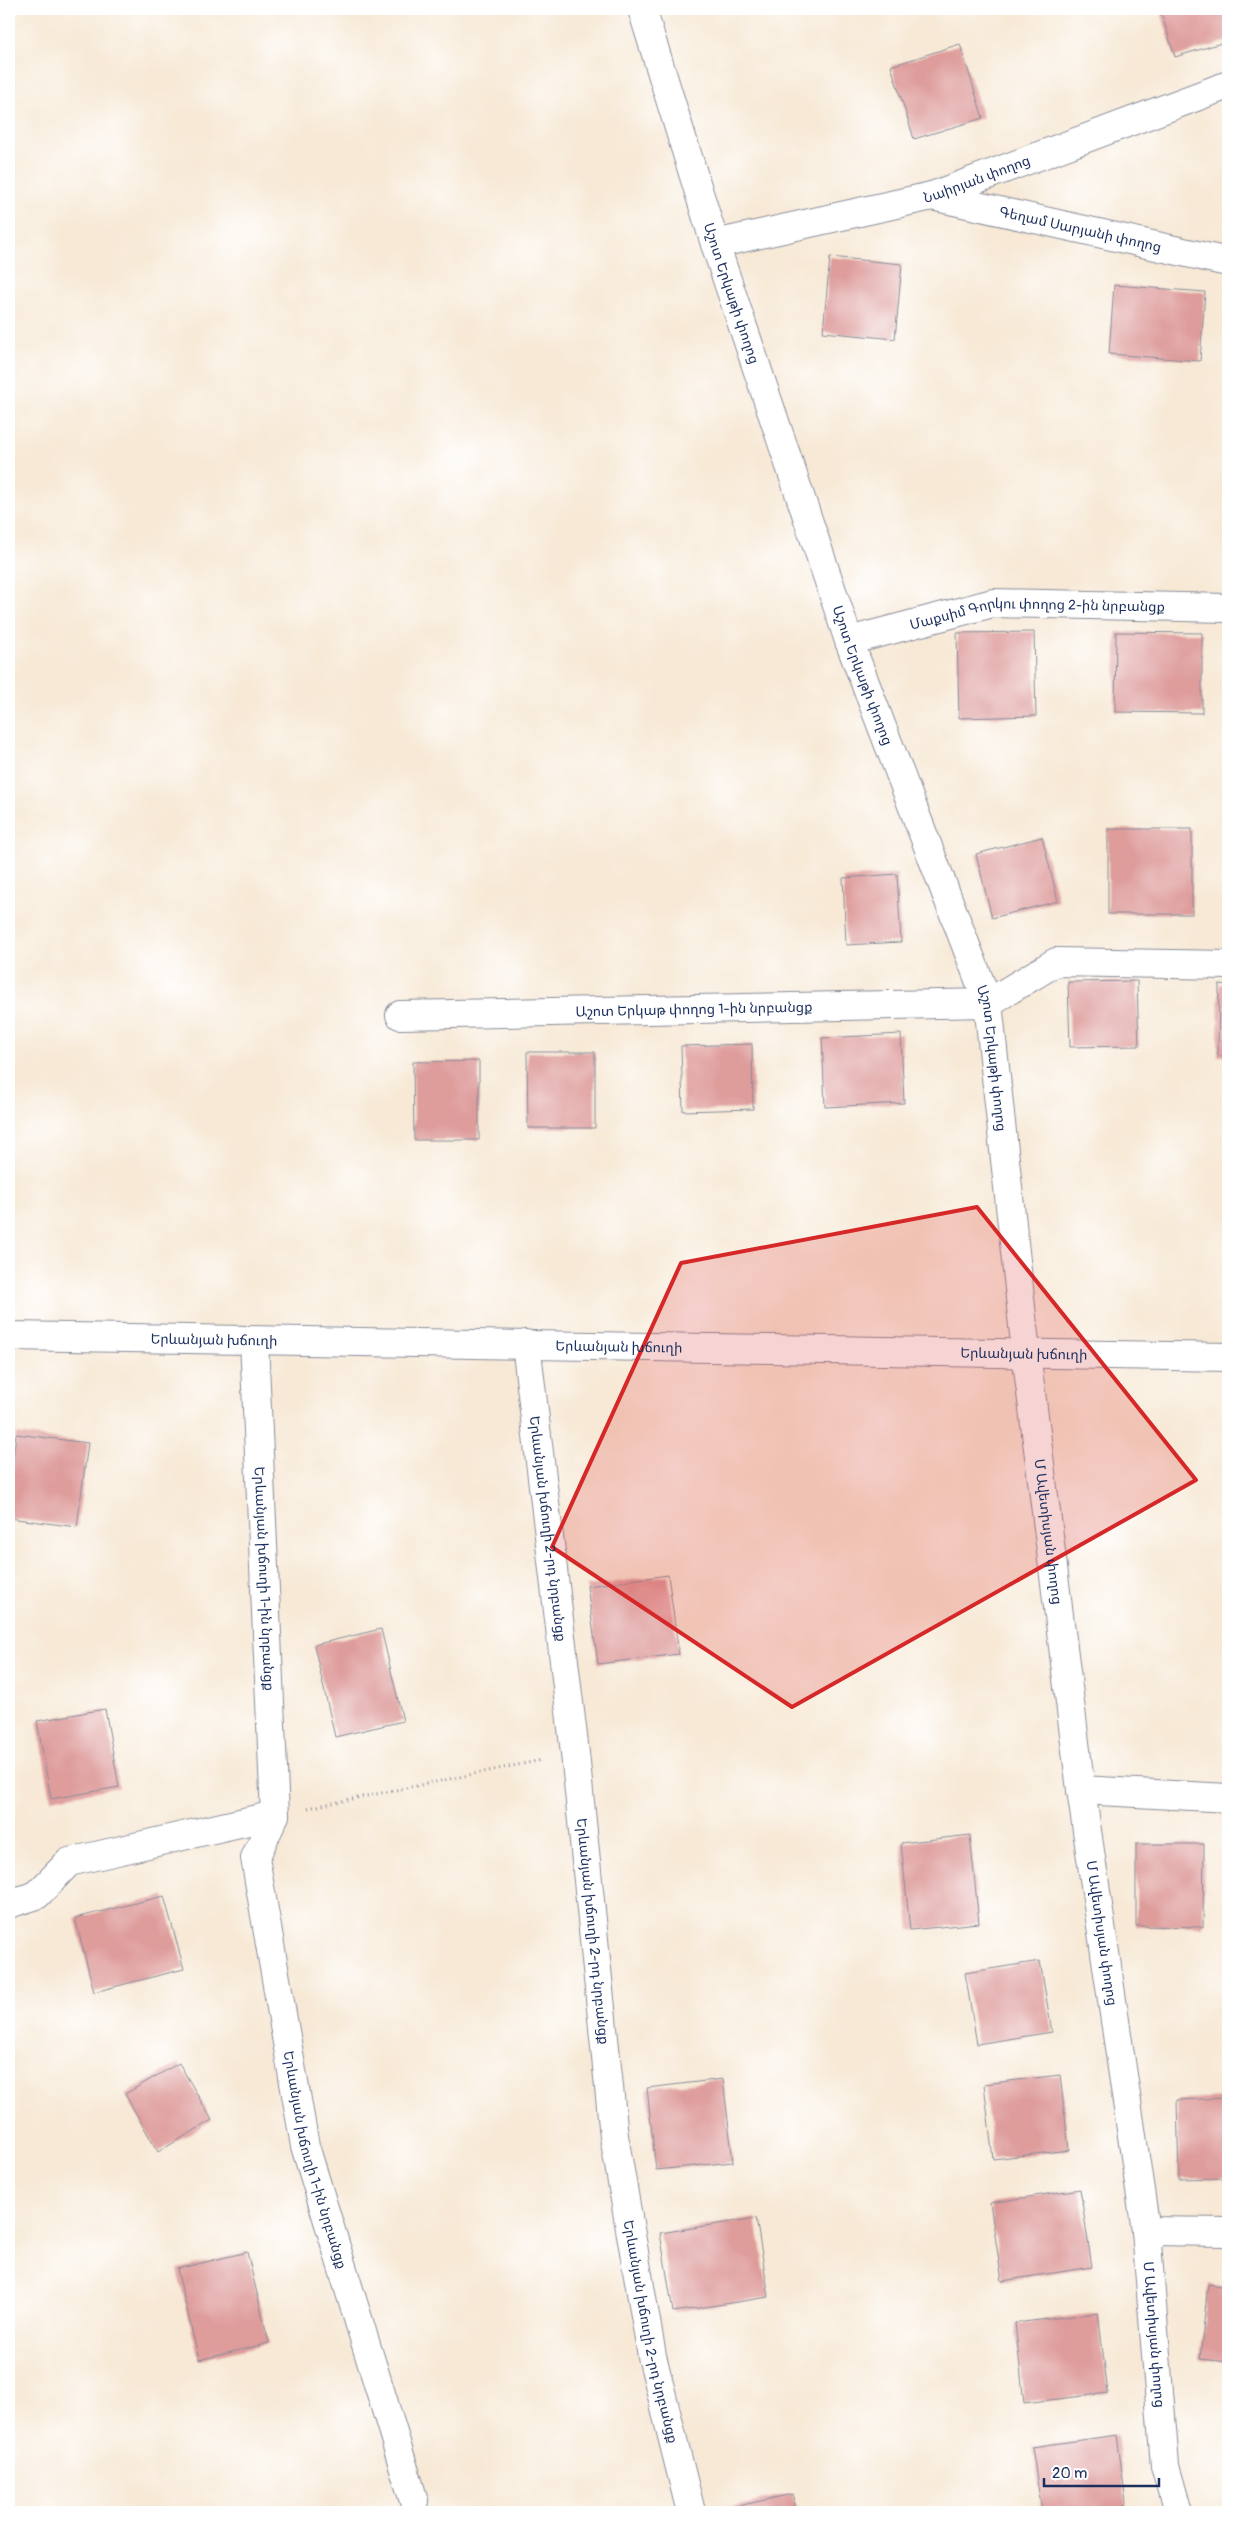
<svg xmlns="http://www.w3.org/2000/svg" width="1237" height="2521" viewBox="0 0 1237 2521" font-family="Pangolin,'Noto Sans Armenian',sans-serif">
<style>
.building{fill:#de9c9b}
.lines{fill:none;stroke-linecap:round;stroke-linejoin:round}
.minor-casing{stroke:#898c9a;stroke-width:30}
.tertiary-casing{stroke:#898c9a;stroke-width:30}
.path{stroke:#898c9a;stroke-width:3;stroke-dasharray:1 4;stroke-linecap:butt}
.minor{stroke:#fff;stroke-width:28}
.tertiary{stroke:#fff;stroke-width:28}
.marked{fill:#d62828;fill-opacity:0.2;stroke:#d62828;stroke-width:4;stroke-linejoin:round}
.labels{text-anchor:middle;stroke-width:4;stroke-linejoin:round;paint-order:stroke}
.street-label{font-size:14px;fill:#1b2f5e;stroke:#fff}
</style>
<rect width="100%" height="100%" fill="#fff"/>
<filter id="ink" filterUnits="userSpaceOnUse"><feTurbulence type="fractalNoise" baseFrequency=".02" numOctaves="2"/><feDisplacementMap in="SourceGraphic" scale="10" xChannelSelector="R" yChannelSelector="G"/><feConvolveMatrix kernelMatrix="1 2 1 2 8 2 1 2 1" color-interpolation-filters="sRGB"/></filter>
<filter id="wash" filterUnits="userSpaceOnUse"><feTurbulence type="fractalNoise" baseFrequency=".0096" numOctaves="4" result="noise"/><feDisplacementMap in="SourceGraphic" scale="20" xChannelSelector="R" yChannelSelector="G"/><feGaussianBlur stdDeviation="1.12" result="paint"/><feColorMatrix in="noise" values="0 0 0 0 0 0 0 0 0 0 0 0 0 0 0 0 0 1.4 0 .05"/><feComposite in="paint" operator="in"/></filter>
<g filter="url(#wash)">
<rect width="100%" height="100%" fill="#f7e9d6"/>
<g id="blocks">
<g class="building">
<path d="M1160,9H1228V41L1175,57Z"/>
<path d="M960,44L983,118L914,139L891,66Z"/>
<path d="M830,257L902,264L895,339L823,332Z"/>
<path d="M1114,285L1205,292L1200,361L1109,354Z"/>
<path d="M1034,632L1036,716L959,718L957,633Z"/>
<path d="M1116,632L1202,633V713L1115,712Z"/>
<rect x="1108" y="829" width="84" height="85"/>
<path d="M1042,837L1058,901L992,918L976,854Z"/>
<path d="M897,874L901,942L846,945L843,878Z"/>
<path d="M1137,981L1139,1046L1070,1047L1068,982Z"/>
<path d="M1219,984L1228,985V1056H1218Z"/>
<path d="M901,1034L904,1103L825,1107L822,1038Z"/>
<path d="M752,1044L753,1109L683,1111L681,1046Z"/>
<path d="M527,1052H595V1128H528Z"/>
<path d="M479,1061V1140H414L413,1062Z"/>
<path d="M16,1434L88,1443L77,1527L9,1518V1496Z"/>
<path d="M668,1575L679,1654L598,1664L587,1586Z"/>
<path d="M381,1629L403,1721L335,1737L314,1645Z"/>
<path d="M105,1709L119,1787L51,1799L37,1721Z"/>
<path d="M970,1835L979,1923L910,1930L901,1843Z"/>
<path d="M1136,1844H1204L1203,1927L1136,1926Z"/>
<path d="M164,1896L184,1969L94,1992L75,1918Z"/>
<path d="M1040,1961L1052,2032L977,2044L965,1973Z"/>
<path d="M179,2063L212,2120L158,2152L125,2094Z"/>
<path d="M1060,2075L1069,2150L993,2159L984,2084Z"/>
<path d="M723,2079L733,2162L656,2170L647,2088Z"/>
<path d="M1228,2098V2178L1179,2179L1177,2100Z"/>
<path d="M1080,2189L1092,2267L1002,2281L990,2203Z"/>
<path d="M756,2218L769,2297L673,2312L660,2233Z"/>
<path d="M247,2252L269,2343L199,2360L177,2269Z"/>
<path d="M1208,2284L1228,2287V2362L1200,2359Z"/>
<path d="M1098,2313L1108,2393L1024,2403L1015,2323Z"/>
<path d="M1117,2435L1127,2510L1042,2512L1032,2447Z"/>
<path d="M792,2494L797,2512H730L729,2508Z"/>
</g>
</g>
</g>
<g filter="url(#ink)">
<use href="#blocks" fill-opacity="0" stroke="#898c9a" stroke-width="1"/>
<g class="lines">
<g class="minor-casing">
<g id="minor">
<path id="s1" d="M642,9L715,244L849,641L988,1003L1026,1353L1081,1790L1146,2231L1165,2466L1178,2512"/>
<path id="s2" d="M932,196L1228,262"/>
<path id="s3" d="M715,244L932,196L1228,85"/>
<path id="s4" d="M849,641L993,603L1228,608"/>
<path id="s5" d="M400,1015L988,1003L1056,962L1228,965"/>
<path id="s6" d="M254,1341L275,1815L255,1858L305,2146L414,2501"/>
<path id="s7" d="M526,1344L575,1753L614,2136L652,2356L691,2512"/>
<path d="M1081,1790L1228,1798"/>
<path d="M9,1904L37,1895L69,1862L275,1815"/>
<path d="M1146,2231L1228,2232"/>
</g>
</g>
<g class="tertiary-casing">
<g id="tertiary">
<path id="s8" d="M9,1336L1228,1357"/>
</g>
</g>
<path class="path" d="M308,1808L542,1760"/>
<use href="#minor" class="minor"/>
<use href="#tertiary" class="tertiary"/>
</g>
</g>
<path class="marked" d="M977,1207L1196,1480L792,1707L552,1547L681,1263Z"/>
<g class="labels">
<g class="street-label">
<text dy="5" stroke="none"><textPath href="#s3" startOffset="270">Նաիրյան փողոց</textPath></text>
<text dy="5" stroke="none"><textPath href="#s2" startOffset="152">Գեղամ Սարյանի փողոց</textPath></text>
<text dy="5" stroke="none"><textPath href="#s1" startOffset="298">Աշոտ Երկաթի փողոց</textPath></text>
<text dy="5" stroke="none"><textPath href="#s4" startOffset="192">Մաքսիմ Գորկու փողոց 2-ին նրբանցք</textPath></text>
<text dy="5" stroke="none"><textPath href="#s1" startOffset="702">Աշոտ Երկաթի փողոց</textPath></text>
<text dy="5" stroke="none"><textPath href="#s5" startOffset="294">Աշոտ Երկաթ փողոց 1-ին նրբանցք</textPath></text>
<text dy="5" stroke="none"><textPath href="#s1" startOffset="1108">Աշոտ Երկաթի փողոց</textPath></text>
<text dy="5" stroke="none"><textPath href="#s8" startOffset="205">Երևանյան խճուղի</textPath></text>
<text dy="5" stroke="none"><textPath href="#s8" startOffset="610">Երևանյան խճուղի</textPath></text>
<text dy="5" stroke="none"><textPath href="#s8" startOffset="1015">Երևանյան խճուղի</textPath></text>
<text dy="5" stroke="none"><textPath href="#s7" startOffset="186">Երևանյան խճուղի 2-րդ նրբանցք</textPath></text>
<text dy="5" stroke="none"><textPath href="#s1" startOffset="1585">Մ Ավետիսյան փողոց</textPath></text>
<text dy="5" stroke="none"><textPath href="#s6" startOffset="238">Երևանյան խճուղի 1-ին նրբանցք</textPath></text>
<text dy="5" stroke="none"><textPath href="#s7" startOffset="591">Երևանյան խճուղի 2-րդ նրբանցք</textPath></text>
<text dy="5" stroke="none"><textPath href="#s1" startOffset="1990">Մ Ավետիսյան փողոց</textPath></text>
<text dy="5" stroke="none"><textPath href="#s6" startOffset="830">Երևանյան խճուղի 1-ին նրբանցք</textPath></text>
<text dy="5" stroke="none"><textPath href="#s7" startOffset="996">Երևանյան խճուղի 2-րդ նրբանցք</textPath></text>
<text dy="5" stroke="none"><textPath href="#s1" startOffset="2395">Մ Ավետիսյան փողոց</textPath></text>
</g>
</g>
<rect width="1237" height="2521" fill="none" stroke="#fff" stroke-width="30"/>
<path d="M1044 2478v8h115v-8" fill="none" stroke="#1b2f5e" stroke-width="2.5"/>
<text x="1052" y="2478" font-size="15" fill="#1b2f5e" stroke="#ffffff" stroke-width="4" paint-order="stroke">20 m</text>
</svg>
